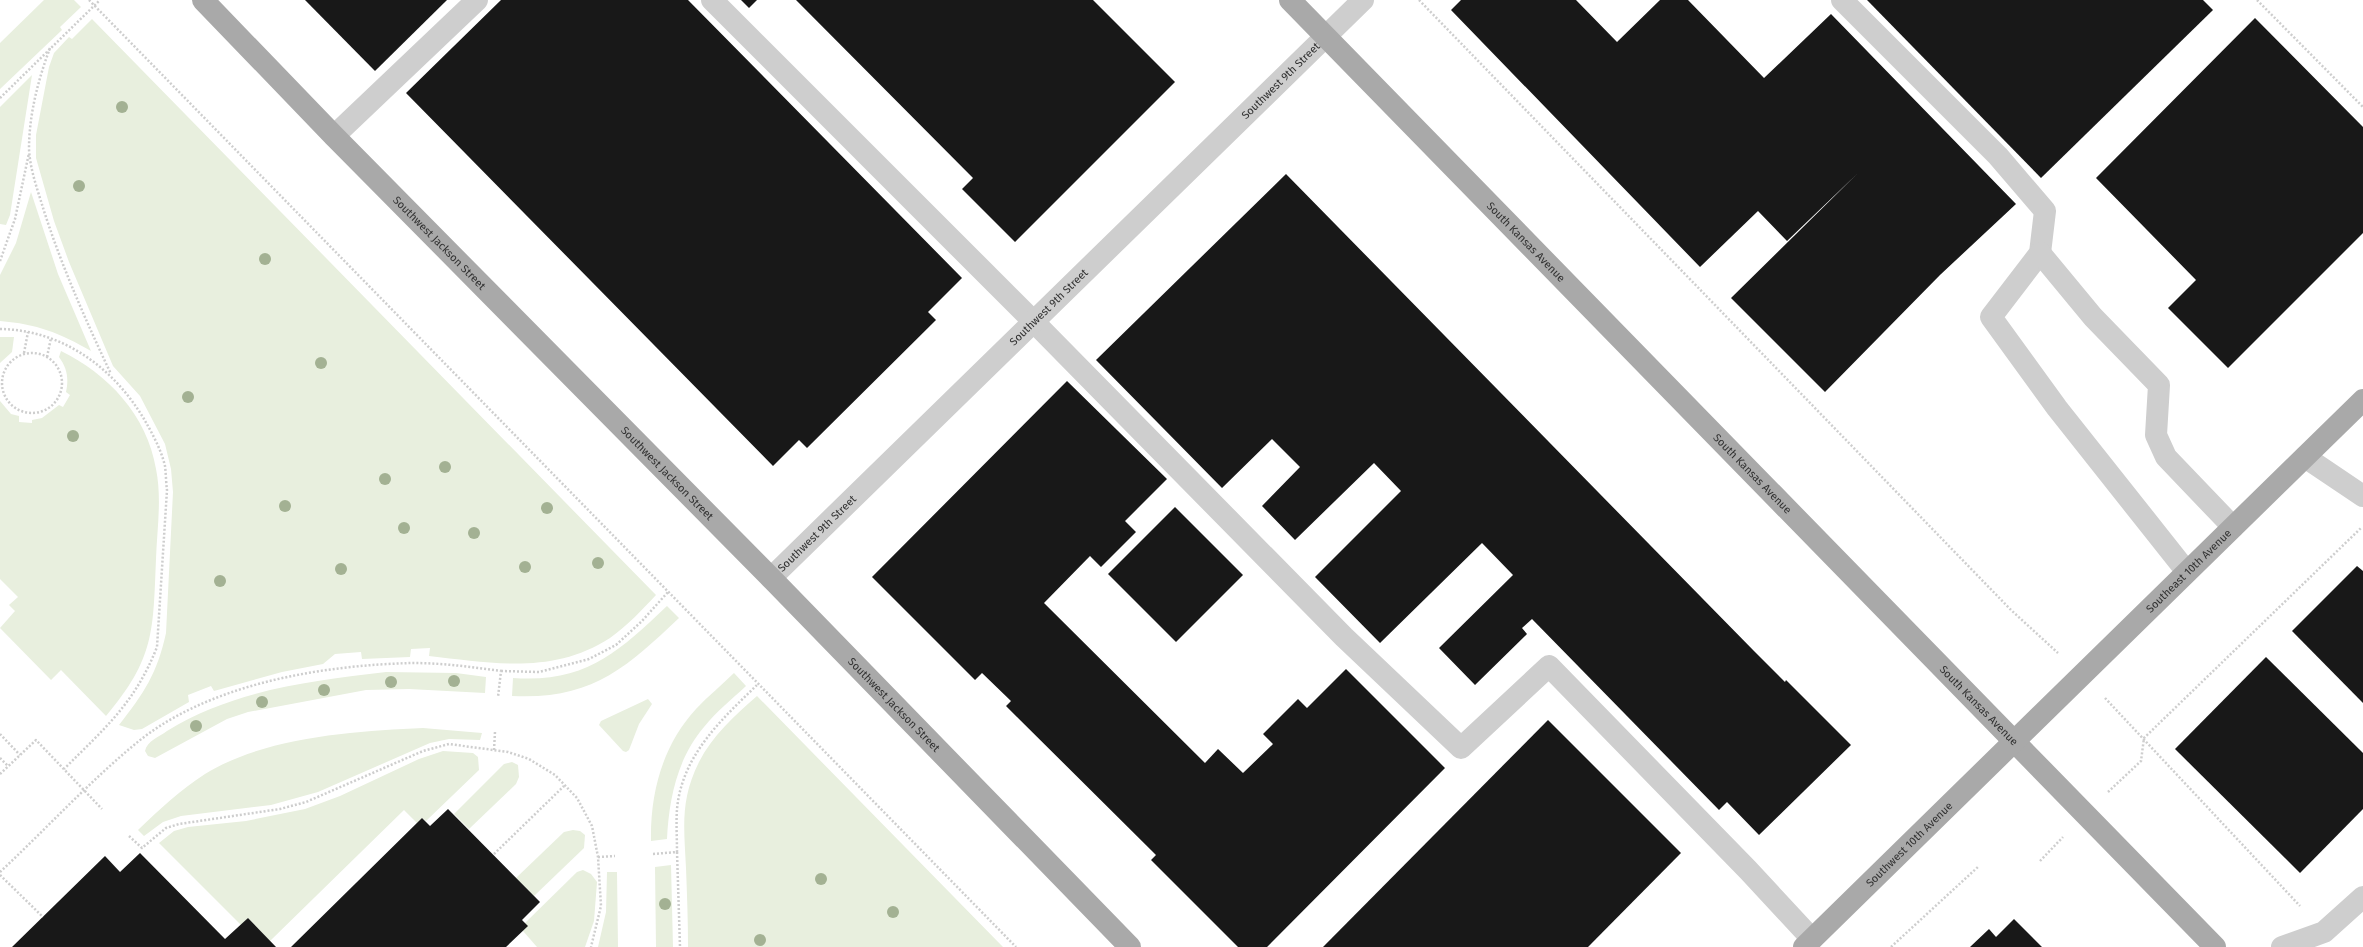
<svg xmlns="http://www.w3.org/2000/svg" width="2363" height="947" viewBox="0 0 2363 947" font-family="'Fira Sans',sans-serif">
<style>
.green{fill:#e8efde}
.building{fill:#181818}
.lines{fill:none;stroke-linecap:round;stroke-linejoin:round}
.path{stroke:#cecece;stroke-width:2.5;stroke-dasharray:2 2;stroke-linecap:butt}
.minor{stroke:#cecece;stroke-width:22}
.major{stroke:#a9a9a9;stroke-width:22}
.tree{fill:#a3b193}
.labels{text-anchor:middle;stroke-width:4;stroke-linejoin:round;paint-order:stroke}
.street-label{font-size:11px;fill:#313131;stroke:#fff}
</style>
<rect width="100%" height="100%" fill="#fff"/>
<g class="green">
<path d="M44,0H74L81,7L60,27L62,30L0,89V43Z"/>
<path d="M92,19L656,595C642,610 627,626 610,638C553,675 492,663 429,656L430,648L411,649L410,657L362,659L361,652L335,654L323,664L282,672L214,691L211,686L188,695L189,702L142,729L134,730L119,725C144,693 157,674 166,633L173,492L171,469L165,444L140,396L113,366L69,262L54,221L36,158V135L49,67L54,53L69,37L72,39Z"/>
<path d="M32,75L10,215L6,225L0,224V107Z"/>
<path d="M31,192L58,274L91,351C60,333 37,324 0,321V275L16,243Z"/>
<path d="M0,337H14L12,352L0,363Z"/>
<path d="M61,351C108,374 147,415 156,469C162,498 157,530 156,559C153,631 155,658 106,716L61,670L51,680L0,628L15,611L9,605L18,597L0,579V401L11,414L19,416V422L32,423V420L42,418L59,405L63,407L70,395L66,392C69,378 67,368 59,357Z"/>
<path d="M667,606L679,618C625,669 591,700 512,696L513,678C586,683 617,653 667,606Z"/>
<path d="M386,672L456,673L486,677L485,693L409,689L366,690L248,712L227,719L155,758L148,756L145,751C147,741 159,737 167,731C233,690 310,681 386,672Z"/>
<path d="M734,673L746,686C732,699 716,712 704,727C677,759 669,799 667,839L651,841C650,792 663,745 696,709C708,696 722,685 734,673Z"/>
<path d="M757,696L1003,947H688C688,921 687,894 686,868C684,827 680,800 699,762C712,736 735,715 757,696Z"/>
<path d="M648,699L652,704L639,724L629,750L626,752L623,751L599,725L601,721Z"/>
<path d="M423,728L482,733L480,740L449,739L430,743L318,792L271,805L181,816L163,822L144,836L138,830C159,810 180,790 205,774C265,737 354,731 423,728Z"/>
<path d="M443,751L473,753L478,757L479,770L426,821L422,818L417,823L404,810L270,941L248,918L241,925L159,843L174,831L188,827L246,821L305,809L340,796L419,759Z"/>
<path d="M512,762L518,765L519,777L516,784L469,829L454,814L504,764Z"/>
<path d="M573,830L580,831L585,835L584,848L534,896L516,878L564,832Z"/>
<path d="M671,865L673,947H656L655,867Z"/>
<path d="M583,870L591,874L597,882L594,921L585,947H537L523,931L525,923L577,872Z"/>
<path d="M607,872H617L618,947H598L606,912Z"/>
</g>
<g class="building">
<path d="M305,0H447L375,71Z"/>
<path d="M501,0H688L962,278L928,312L936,320L807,448L799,440L773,466L406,93Z"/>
<path d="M741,0H757L749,8Z"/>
<path d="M796,0H1093L1175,82L1015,242L962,189L973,178Z"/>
<path d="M1461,0H1576L1617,42L1660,0H1688L1764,78L1831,14L2016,204L1940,275L1825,392L1731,298L1858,173L1787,241L1758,211L1700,267L1451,10Z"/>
<path d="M1867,0H2203L2213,10L2041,178Z"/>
<path d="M2255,18L2363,127V233L2228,368L2168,308L2196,280L2096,178Z"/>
<path d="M1286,174L1754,651L1785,682L1786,680L1851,745L1759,835L1727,802L1719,810L1532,619L1522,628L1527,634L1475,685L1439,648L1513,575L1482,543L1380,643L1315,577L1401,491L1374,463L1295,540L1262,506L1300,467L1272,439L1222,488L1096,360Z"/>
<path d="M1067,381L1167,479L1125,521L1136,532L1101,567L1090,556L1044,603L1205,763L1218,749L1243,773L1273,744L1263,734L1298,699L1307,708L1346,669L1445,768L1267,947H1238L1151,860L1156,855L1006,706L1011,701L982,673L975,680L872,577Z"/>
<path d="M1175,507L1243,575L1176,642L1108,574Z"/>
<path d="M2357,566L2363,571V703L2292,631Z"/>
<path d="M2266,657L2363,753V809L2300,873L2175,749Z"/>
<path d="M1548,720L1681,853L1588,947H1323Z"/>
<path d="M448,809L540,902L522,920L528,926L506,947H291L422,818L430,826Z"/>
<path d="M140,853L225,939L248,918L276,947H12L105,856L120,872Z"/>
<path d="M2014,919L2042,947H1970L1989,929L1996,937Z"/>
</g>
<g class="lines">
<g class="path">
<path d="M89,0L1016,947"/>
<path d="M1419,0L2011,610L2058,653"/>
<path d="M2257,0L2363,107"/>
<path d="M50,48C38,80 29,115 29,149C30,170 38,191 44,211C62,267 86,321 111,374"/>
<path d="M0,98L100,0"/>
<path d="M0,261L15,219L29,153"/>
<path d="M0,329C62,330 113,367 144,419C152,433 161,449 165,466C166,474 166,483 167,490L157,647C135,703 105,728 64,769"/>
<circle cx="32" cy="383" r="30"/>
<path d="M24,353L28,332"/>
<path d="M47,357L51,338"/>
<path d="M501,671L539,672L589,659L616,645L642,621L668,592"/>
<path d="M2105,698L2300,906"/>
<path d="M0,734L20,755"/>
<path d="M494,750L495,732"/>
<path d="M0,758L8,766"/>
<path d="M0,774L36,740L102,809"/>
<path d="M2108,792L2141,761L2144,738L2361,528"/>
<path d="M129,836L142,848L166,828L179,824L280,809L306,802L423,751L449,744L508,752L529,759L555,775L577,798L592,826L598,857L601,906L591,947"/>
<path d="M677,852L680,947"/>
<path d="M494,854L564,786"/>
<path d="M653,854L677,852C677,838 676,823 677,809C682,755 722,719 758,684"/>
<path d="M598,857L615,856"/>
<path d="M2040,861L2063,837"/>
<path d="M0,872C45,830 87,784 134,745C206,684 322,665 413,663C443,663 472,667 501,671L498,697"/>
<path d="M0,875L43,917"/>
<path d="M1891,947L1979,866"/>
</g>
<g class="minor">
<path d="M712,0L1034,322L1344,637L1461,748L1549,666L1748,870L1812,939"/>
<path d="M1842,0L1998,156L2045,211L2040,253L1991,317L2057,408L2187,572"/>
<path d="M334,136L477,0"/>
<path d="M2040,253L2093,317L2159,385L2156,435L2166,457L2233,527"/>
<path d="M2305,457L2363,496"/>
<path id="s1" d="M771,578L1363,0"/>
<path d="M2282,947L2324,932L2363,897"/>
</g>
<g class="major">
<path id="s2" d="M203,0L334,136L771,578L1130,947"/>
<path id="s3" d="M1290,0L2215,947"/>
<path id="s4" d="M1804,947L2363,400"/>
</g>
</g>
<g class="tree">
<circle cx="122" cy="107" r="6"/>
<circle cx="79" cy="186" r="6"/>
<circle cx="265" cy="259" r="6"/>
<circle cx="321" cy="363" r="6"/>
<circle cx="188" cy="397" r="6"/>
<circle cx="73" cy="436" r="6"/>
<circle cx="445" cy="467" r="6"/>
<circle cx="385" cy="479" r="6"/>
<circle cx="285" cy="506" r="6"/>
<circle cx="547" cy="508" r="6"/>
<circle cx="404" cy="528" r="6"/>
<circle cx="474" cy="533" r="6"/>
<circle cx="598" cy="563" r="6"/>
<circle cx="525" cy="567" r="6"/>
<circle cx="341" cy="569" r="6"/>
<circle cx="220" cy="581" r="6"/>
<circle cx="454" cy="681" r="6"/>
<circle cx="391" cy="682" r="6"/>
<circle cx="324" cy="690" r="6"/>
<circle cx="262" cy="702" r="6"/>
<circle cx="196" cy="726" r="6"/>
<circle cx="821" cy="879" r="6"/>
<circle cx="665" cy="904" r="6"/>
<circle cx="893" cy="912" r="6"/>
<circle cx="760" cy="940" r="6"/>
</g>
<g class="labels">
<g class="street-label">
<text dy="4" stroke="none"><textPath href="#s1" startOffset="712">Southwest 9th Street</textPath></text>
<text dy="4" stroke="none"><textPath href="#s3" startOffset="338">South Kansas Avenue</textPath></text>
<text dy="4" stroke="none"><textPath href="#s2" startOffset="339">Southwest Jackson Street</textPath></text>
<text dy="4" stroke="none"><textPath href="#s1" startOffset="388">Southwest 9th Street</textPath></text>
<text dy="4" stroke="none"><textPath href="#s2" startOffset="663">Southwest Jackson Street</textPath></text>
<text dy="4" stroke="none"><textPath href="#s3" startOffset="662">South Kansas Avenue</textPath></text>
<text dy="4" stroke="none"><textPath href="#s1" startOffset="64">Southwest 9th Street</textPath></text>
<text dy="4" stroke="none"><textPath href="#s4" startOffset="538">Southeast 10th Avenue</textPath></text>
<text dy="4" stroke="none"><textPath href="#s2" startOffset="987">Southwest Jackson Street</textPath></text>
<text dy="4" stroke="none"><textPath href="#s3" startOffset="986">South Kansas Avenue</textPath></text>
<text dy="4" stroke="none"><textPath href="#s4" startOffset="147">Southwest 10th Avenue</textPath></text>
</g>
</g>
</svg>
